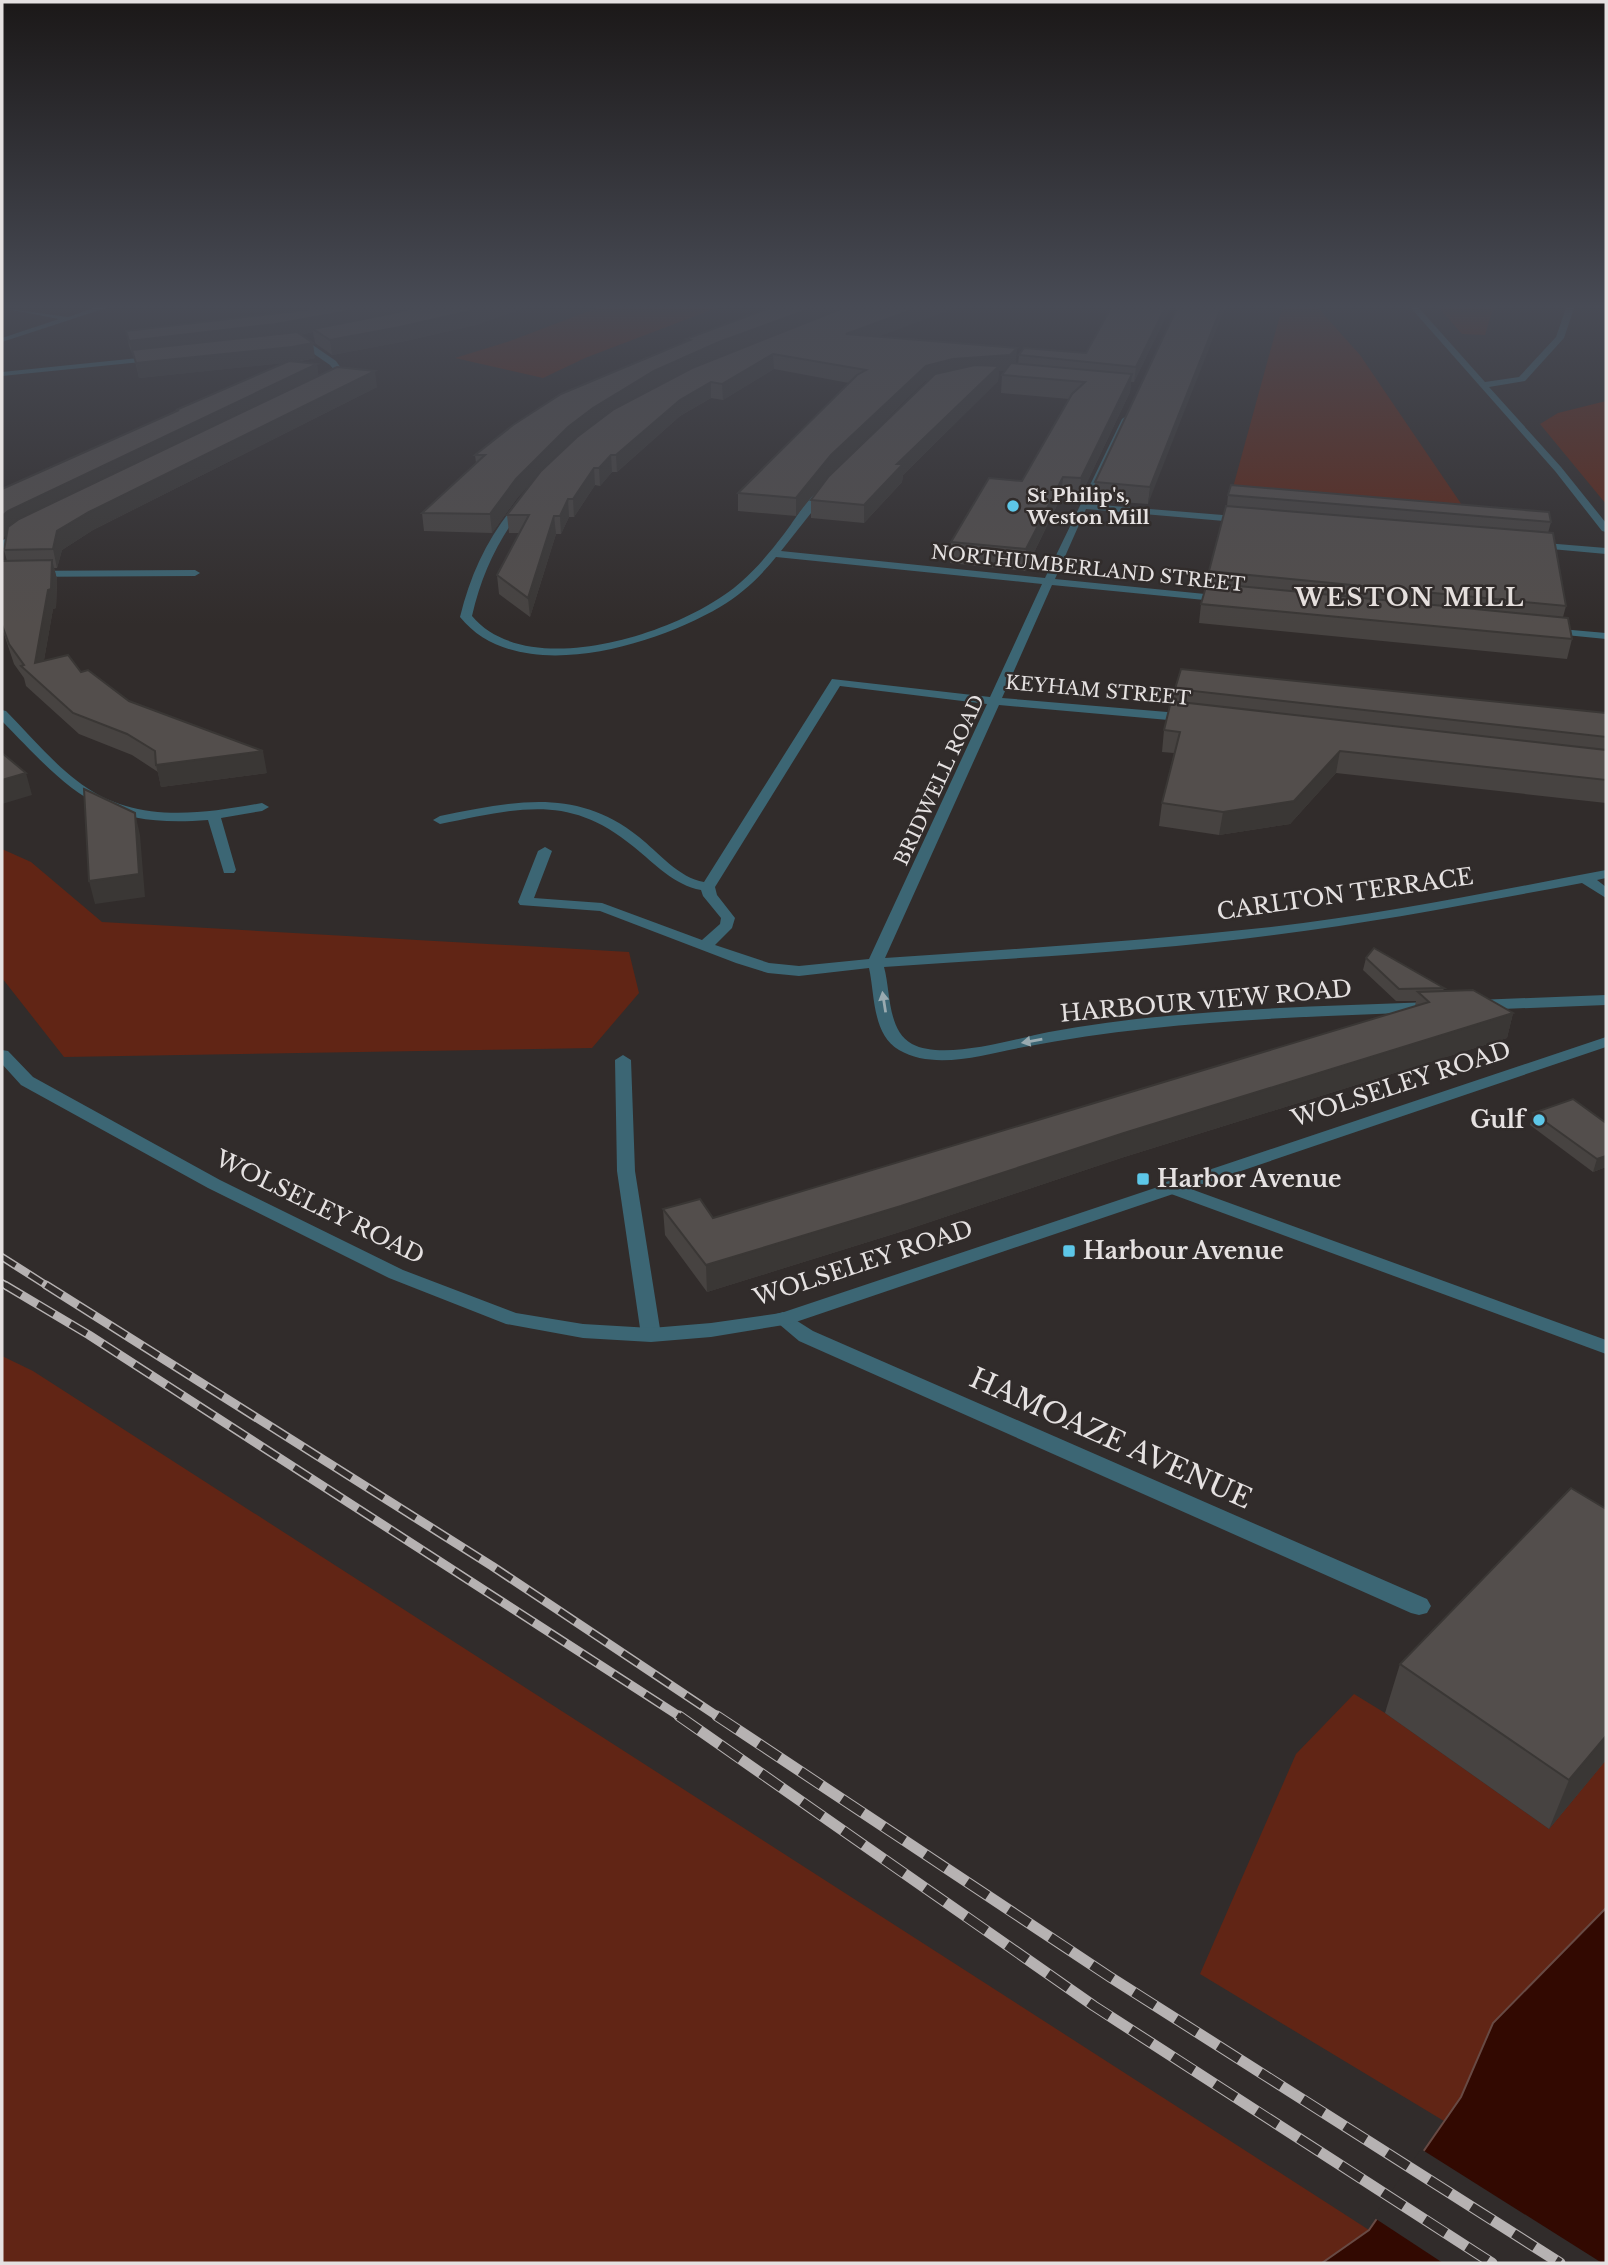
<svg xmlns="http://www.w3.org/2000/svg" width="1608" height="2265" viewBox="0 0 1608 2265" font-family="'Libre Baskerville',serif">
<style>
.green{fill:#612515}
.water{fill:#320901;stroke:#684a44;stroke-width:2}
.pier{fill:#312c2b}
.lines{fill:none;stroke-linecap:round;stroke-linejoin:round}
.minor{fill:#3c6674;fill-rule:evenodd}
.tertiary{fill:#3c6674;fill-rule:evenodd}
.rail-far2-casing{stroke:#b6b2b2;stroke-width:8}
.rail-far1-casing{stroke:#b6b2b2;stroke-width:9}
.rail-casing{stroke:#b6b2b2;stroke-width:11}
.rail-far2{stroke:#312c2b;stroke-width:5;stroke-dasharray:16;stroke-linecap:butt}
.rail-far1{stroke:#312c2b;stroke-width:6;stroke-dasharray:19;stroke-linecap:butt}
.rail{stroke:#312c2b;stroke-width:9;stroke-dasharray:25;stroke-linecap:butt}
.wall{fill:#474341}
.shaded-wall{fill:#3a3735}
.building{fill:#534e4c;stroke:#3a3735;stroke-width:2}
.oneway{fill:#99aab0}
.poi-dot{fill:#5dc7e8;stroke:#312c2b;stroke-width:2.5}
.labels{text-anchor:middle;stroke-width:5;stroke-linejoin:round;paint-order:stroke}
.far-poi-label{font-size:19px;font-weight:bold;fill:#e5e1e1;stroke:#312c2b;text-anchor:start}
.far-street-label{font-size:19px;fill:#e5e1e1;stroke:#312c2b}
.street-label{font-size:23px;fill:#e5e1e1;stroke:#312c2b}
.poi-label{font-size:23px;font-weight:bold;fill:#e5e1e1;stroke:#312c2b;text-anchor:start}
.far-district-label{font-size:24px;font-weight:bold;letter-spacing:2px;fill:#e5dfdd;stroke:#312c2b}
.near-street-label{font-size:28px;fill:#e5e1e1;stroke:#312c2b}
</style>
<rect width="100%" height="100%" fill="#312c2b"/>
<g class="green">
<path d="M597,308H716L585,358L543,378L455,358L510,341Z"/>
<path d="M1282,308H1318L1360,355L1466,511L1232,491Z"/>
<path d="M1439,308H1493L1485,335L1462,334Z"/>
<path d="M1606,401V504L1540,424L1558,413Z"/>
<path d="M2,849L31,862L102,922L629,952L639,993L592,1048L64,1057L2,978Z"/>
<path d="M2,1356L33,1371L1369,2230L1322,2263H2Z"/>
<path d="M1354,1694L1385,1713L1549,1829L1606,1760V1908L1493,2023L1461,2097L1444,2121L1200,1974L1296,1754Z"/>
</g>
<path class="water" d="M1606,1908V2263H1322L1369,2230L1461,2097L1493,2023Z"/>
<path class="pier" d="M1421,2149L1602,2263H1443L1373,2217Z"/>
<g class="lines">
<g class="minor">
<path d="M2,308L68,317L94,308H106L2,342V338L59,319Z"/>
<path d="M1411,308H1419L1485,382L1519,377L1556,337L1566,308H1574L1564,338L1525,381L1489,387L1561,467L1606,523V532L1602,531L1555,471Z"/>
<path d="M298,339H304L336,361L343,371L338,380L324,385V381L335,371L330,365L298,343Z"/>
<path d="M1126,416L1130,419L1089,504L1247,517L1252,520L1247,523L1086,509L1055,579L1225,596L1230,599L1225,602L1052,585L1002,698L1191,714L1197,718L1191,722L999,705L885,958C1014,949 1143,941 1271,927C1384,914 1495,891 1606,870V878L1597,880L1606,887V898L1582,883C1480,902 1378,922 1274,935C1145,952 1014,958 884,967C891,992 887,1030 912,1044C944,1061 1014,1039 1049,1032C1174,1009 1304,1007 1431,1002L1439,1007L1431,1012C1295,1017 1158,1021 1024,1047C986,1054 935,1071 899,1050C872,1034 875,995 869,968L799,976L768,973L736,963L600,911L520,905L518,902L538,851L545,847L552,851L534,898L602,903L702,940L720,924L721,918L703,896L701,890C674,885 655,864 634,847C568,792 518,809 440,824L433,820L440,816C513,802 575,786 639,837C658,852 679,878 704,882L832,679L990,697L1042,584L776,557C760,577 742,594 720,607C654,646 517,688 460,617C471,572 489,535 519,500L527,502C499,538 482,572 472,616C529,684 685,632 741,582C757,568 771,551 784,534C795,520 809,494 825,486L830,489L781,551L1045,578L1122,419ZM840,686L987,704L869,959L799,966L769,963L715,945L732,928L735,918L717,895L715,887Z"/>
<path d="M21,528L30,530L2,549V541Z"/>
<path d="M1533,542L1606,548V554L1529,547V543Z"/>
<path d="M2,571L195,570L200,573L195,576L2,577Z"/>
<path d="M1549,628L1606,633V639L1545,633L1543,631Z"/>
<path d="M2,710L6,711C29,734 50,760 76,780C131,824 197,815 262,803L269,807L262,811L221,818L236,870L234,873H224L208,820C101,829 71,792 2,721Z"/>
<path d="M1606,995V1005L1477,1010L1469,1005L1477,1000Z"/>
<path d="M623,1055L631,1060L635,1171L661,1335L658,1340H644L641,1335L617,1171L615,1060Z"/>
<path d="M1169,1181L1606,1340V1354L1163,1191L1160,1187L1163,1183Z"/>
<path d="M783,1312L813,1331L1427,1599L1431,1606L1427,1613L1419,1615L1411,1613L799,1341L773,1319L776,1314Z"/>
</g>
<g class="tertiary">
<path d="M158,356L161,360L2,376V372Z"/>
<path d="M1606,1037V1047L790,1324L711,1337L651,1342L583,1338L506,1324L389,1278L208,1188L21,1085L2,1064V1050L8,1051L33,1077L220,1180L403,1270L516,1313L583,1324L651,1328L711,1323L781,1313Z"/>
</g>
<g class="rail-far2-casing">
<g id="rail-far2">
<path d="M2,1257L49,1287"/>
<path d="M2,1283L8,1287"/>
</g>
</g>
<g class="rail-far1-casing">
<g id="rail-far1">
<path d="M5,1285L89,1335L682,1718"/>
<path d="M46,1285L492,1566L720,1718"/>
</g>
</g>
<g class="rail-casing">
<g id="rail">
<path d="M679,1716L1094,2006L1492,2263"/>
<path d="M717,1716L1110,1977L1560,2263"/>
</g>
</g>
<use href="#rail-far2" class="rail-far2"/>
<use href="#rail-far1" class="rail-far1"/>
<use href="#rail" class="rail"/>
</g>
<g class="wall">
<path d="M1111,308H1170L1134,382H1131L1130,392L1079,499L1061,497L1025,571L950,563L951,542L1022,481L1069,399L1001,393L1002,375L1005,371H999L998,381L903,475L902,482L864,523L811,518V500L928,380L925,381L831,473L796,516L738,511V493L849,383L774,369L723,400L711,398L680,416L617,472H612L600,486L595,485L574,517H569L561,534H556L530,617L499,594L497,575L519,533H509L507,515L536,478L518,497L492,533L424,531L422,513L476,463L475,455L686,342V339L878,337L1018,364L1019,355L1086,353Z"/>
<path d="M1177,308L1148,504L1094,500L1095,482Z"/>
<path d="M480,324L401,342L332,355L315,343L313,332L300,335L315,358L297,362L317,364L318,376L377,387L93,530L62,550L57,568H54L57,579L56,608L53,609L44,660L81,672L129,701L267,773L161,787L158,772L132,755L79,734L26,686L24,678L14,664L2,628V564L7,561L4,550L6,535L2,489L176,411V410L283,363L139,378L134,356H133L129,346L126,331Z"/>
<path d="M1228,495L1551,522L1548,533L1566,606L1563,617L1572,639L1567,659L1199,623L1201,604L1227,506Z"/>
<path d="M1175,689L1606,713V803L1336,773L1290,824L1219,835L1159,826L1162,803L1174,753L1162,752L1164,730L1173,701Z"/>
<path d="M1366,958L1444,988L1443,991L1513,1013L1507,1038L1121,1158L900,1232L707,1292L665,1235L663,1209L713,1218L1415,1006L1416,1001H1396L1363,970Z"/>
<path d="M1573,1099L1606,1167L1593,1172L1530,1125L1533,1113Z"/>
<path d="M1606,1509V1760L1549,1829L1385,1713L1400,1664Z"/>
</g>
<g class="shaded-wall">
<path d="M365,308H431L313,329V332L278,339L132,350L134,356H133L129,341Z"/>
<path d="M483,308H525L480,324L401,342L332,355L330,340Z"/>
<path d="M812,308H847L719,357L655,387L595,424L569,444L518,497L492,533L490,514L516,479L568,427L593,408L654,371L719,342Z"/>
<path d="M917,308H955L846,349V334Z"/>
<path d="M1165,308H1170L1134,382L1136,367Z"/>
<path d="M1221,308H1225L1148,504L1150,487Z"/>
<path d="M313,343L315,358L294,362L139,378L136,363Z"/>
<path d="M1017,348L1016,363L1009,371H999L998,381L903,475L902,482L864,523V505L897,464L952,374L925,381L831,473L796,516V498L831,455L926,366L953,359Z"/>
<path d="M773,354L774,369L723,400L722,384Z"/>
<path d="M317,364L319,379L13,529L2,539V516L8,511Z"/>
<path d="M375,371L377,387L93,530L62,550L57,568L53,549L57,531L89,512Z"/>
<path d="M1132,374L1130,392L1079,499L1081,478Z"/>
<path d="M711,382V398L680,416L617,472L616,455L680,400Z"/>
<path d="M611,455L612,472L600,486L599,468Z"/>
<path d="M594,468L595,485L574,517L573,499Z"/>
<path d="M1063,477L1061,497L1025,571L1026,549Z"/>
<path d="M568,499L569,517L561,534L560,516Z"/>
<path d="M554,516L556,534L530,617L528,598Z"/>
<path d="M52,560L57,579L56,608L53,609L40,683L35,663Z"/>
<path d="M263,751L267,773L161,787L156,765Z"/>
<path d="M1340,751L1336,773L1290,824L1219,835L1223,812Z"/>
<path d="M26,773L32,795L2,804V780Z"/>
<path d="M135,813L140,835L145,897L95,904L89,881Z"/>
<path d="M1513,1013L1507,1038L1121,1158L900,1232L707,1292L706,1265L1124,1133Z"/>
<path d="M1606,1156V1167L1593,1172L1597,1159Z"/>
<path d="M1606,1736V1760L1549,1829L1569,1780Z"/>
</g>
<g class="building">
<path d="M314,308H365L276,324L129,341L126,331L306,310Z"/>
<path d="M412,308H483L400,327L330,340L313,329L394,313Z"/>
<path d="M769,308H812L719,342L654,371L593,408L568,427L516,479L490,514L422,513L485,455H475L513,425L561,394L690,340L686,339Z"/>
<path d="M843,308H917L846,334L1017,348L1010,355L953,359L926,366L831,455L796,498L738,493L857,375L866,370L773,354L722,384L711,382L680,400L616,455H611L599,468H594L573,499H568L560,516H554L528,598L497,575L529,515H507L541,471L577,437L614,409L692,368Z"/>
<path d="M1111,308H1165L1136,367L1019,355L1024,348L1086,353Z"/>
<path d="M1177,308H1221L1150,487L1095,482Z"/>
<path d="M297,332L313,343L292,347L136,363L132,350Z"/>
<path d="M289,361L317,364L8,511L2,516V489L179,410H176Z"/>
<path d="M1011,363L1132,374L1081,478L1063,477L1026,549L951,542L989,478L1022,481L1072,394L1085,382L1002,375Z"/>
<path d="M975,365L999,366L897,464H903L864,505L811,500L829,476L935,374Z"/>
<path d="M337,367L375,371L89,512L57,531L53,549L4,550L8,527L19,519Z"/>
<path d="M1231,485L1549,512L1551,522L1228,495Z"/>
<path d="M1226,506L1553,533L1566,606L1209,571Z"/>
<path d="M52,560L51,589L48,590L35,663L68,655L81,672L88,670L129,701L263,751L156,765L155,751L127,734L73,713L21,666L24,665L9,644L2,625V561Z"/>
<path d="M1207,583L1568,618L1572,639L1201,604Z"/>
<path d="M1181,669L1606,713V737L1175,689Z"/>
<path d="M1171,701L1606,750V780L1340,751L1294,801L1223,812L1162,803L1180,732L1164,730Z"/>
<path d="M2,753L26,773L2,780Z"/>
<path d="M84,789L135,813L139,874L89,881Z"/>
<path d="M1374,948L1444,988L1399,989L1366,958Z"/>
<path d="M1473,990L1513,1013L1124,1133L901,1206L706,1265L663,1209L700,1199L713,1218L1429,1002L1418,992Z"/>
<path d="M1573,1099L1606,1123V1156L1597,1159L1533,1113Z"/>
<path d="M1571,1488L1606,1509V1736L1569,1780L1400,1664Z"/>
</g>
<defs><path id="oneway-solid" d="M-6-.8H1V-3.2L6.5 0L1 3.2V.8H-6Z" transform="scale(1.75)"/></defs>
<g class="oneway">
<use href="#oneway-solid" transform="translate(884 1002) rotate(-99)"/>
<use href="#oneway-solid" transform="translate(1032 1041) rotate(170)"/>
</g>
<linearGradient id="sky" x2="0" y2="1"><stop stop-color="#1b1818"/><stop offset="0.49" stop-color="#484b55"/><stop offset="1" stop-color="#484b55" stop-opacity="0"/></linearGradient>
<rect width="1608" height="625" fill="url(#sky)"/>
<g class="poi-dot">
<circle cx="1013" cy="506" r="7"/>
<circle cx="1539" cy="1120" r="7"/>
<rect x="1136" y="1172" width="14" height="14" rx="3.5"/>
<rect x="1062" y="1244" width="14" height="14" rx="3.5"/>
</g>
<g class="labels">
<g class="far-poi-label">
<text x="1027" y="502">St Philip's,<tspan x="1027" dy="22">Weston Mill</tspan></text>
</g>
<g class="far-street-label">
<text transform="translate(1088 568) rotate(6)" y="7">NORTHUMBERLAND STREET</text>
<text transform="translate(1098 690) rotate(5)" y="7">KEYHAM STREET</text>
<text transform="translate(939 780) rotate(-65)" y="7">BRIDWELL ROAD</text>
</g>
<g class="street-label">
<text transform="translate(1345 894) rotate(-8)" y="8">CARLTON TERRACE</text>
<text transform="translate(1206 1001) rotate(-5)" y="8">HARBOUR VIEW ROAD</text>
<text transform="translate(1401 1084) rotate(-18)" y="8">WOLSELEY ROAD</text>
<text transform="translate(320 1207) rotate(26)" y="8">WOLSELEY ROAD</text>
<text transform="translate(863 1263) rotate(-18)" y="8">WOLSELEY ROAD</text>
</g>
<g class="poi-label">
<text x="1525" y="1128" text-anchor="end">Gulf</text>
<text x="1157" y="1187">Harbor Avenue</text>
<text x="1083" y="1259">Harbour Avenue</text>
</g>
<g class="far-district-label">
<text x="1410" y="606">WESTON MILL</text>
</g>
<g class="near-street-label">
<text transform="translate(1111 1438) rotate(24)" y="10">HAMOAZE AVENUE</text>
</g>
</g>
<rect width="1608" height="2265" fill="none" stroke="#e5e1e1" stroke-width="7"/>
</svg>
